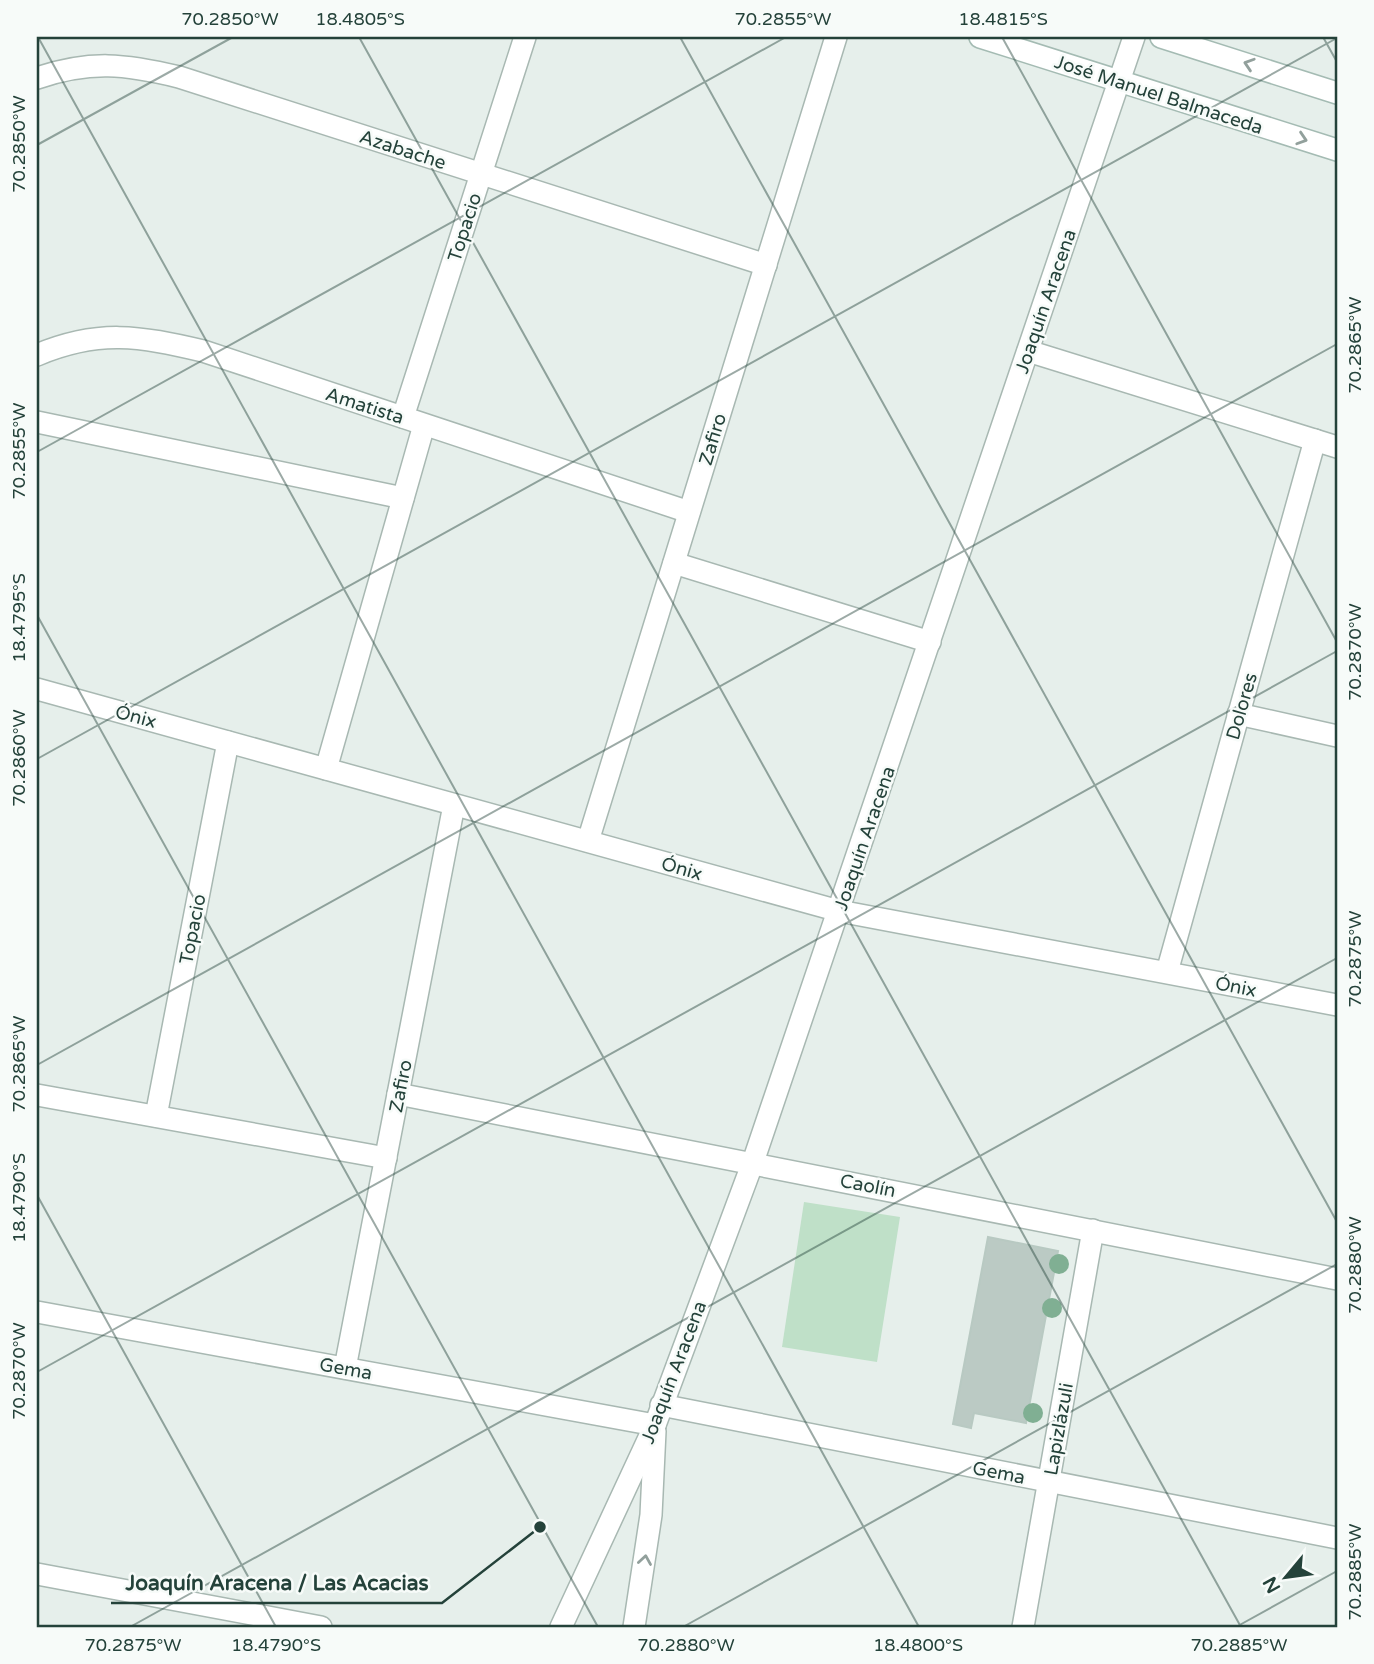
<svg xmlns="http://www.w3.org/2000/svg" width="1374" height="1664" viewBox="0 0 1374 1664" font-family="'Varela Round',sans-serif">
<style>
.green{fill:#bfe0c8}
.building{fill:#bbcac4;stroke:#b8c9c2;stroke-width:2}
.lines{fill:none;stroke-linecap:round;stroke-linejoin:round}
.minor-casing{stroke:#a8b8b2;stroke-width:24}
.tertiary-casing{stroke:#a8b8b2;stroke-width:24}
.secondary-casing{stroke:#a4bbb3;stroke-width:24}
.minor{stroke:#fff;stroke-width:21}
.tertiary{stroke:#fff;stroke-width:21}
.secondary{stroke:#fff;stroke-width:21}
.tree{fill:#80af93}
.oneway{stroke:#92a09c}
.ticks{fill:none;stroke:#24423a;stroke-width:2;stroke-opacity:0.45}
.labels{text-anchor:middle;stroke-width:5;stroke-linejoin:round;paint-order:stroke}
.street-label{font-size:19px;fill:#24423a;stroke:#f7fbf9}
.leader{fill:none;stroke:#24423a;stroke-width:2.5}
.callout-dot{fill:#24423a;stroke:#f7fbf9;stroke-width:2.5}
.callout-label{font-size:21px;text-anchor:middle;font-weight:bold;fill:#24423a;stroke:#f7fbf9;stroke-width:5;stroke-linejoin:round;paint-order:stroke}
.neatline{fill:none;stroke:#24423a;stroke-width:2.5}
.ticks-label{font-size:18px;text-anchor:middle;fill:#24423a}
</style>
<rect width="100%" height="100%" fill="#e6efeb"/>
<path class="green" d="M804,1202L900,1217L877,1362L782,1347Z"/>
<path class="building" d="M988,1237L1058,1251L1026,1423L974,1413L971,1428L953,1424Z"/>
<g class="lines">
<g class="minor-casing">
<g id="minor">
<path d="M37,78C91,60 125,64 179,77L766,265"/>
<path d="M1028,351L1337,447"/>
<path d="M37,355C99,329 139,336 203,351L689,512"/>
<path d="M403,417L525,37"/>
<path d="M37,422L403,498"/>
<path d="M674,563L930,642"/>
<path d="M37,689L839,911L1337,1005"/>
<path d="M1238,714L1337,736"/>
<path d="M326,769L424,425"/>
<path d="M588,841L836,37"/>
<path d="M1167,972L1315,440"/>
<path d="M398,1094L1337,1279"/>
<path d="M37,1095L386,1158"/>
<path d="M156,1116L228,742"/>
<path d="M37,1312L655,1425"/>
<path d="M345,1368L454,805"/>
<path d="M661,1405L1337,1538"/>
<path d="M1023,1627L1093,1230"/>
</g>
</g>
<g class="tertiary-casing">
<g id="tertiary">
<path d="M37,1574L321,1627"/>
<path d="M561,1627L655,1425L753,1162L1134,37"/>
<path d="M634,1627L651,1515L655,1431"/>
</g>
</g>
<g class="secondary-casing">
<g id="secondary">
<path d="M980,37L1337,150"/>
<path d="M1161,37L1337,93"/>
</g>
</g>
<use href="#minor" class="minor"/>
<use href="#tertiary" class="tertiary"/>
<use href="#secondary" class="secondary"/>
</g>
<g class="tree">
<circle cx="1059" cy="1264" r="10"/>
<circle cx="1052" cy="1308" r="10"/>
<circle cx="1033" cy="1413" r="10"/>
</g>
<defs><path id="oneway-chevron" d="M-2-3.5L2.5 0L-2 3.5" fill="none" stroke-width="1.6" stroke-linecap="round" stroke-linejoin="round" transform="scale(1.75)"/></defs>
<g class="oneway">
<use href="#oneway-chevron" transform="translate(1249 64) rotate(-162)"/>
<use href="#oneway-chevron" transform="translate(1302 139) rotate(18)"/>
<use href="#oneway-chevron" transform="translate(645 1560) rotate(-81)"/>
</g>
<path class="ticks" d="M38,37L919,1627M359,37L1241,1627M680,37L1337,1222M1002,37L1337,642M1323,37L1337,62M37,145L233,37M37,452L786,37M37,615L598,1627M37,759L1337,38M37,1065L1337,344M37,1195L276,1627M37,1372L1337,651M130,1627L1337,958M683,1627L1337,1264M1236,1627L1337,1571"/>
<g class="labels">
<g class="street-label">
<text transform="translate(1159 94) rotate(18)" y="7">José Manuel Balmaceda</text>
<text transform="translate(403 149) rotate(18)" y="7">Azabache</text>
<text transform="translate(464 227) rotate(-72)" y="7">Topacio</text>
<text transform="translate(1045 301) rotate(-71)" y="7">Joaquín Aracena</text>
<text transform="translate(365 405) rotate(18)" y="7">Amatista</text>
<text transform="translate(712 439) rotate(-73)" y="7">Zafiro</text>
<text transform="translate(1241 706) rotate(-74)" y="7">Dolores</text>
<text transform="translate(136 716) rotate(15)" y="7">Ónix</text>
<text transform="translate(864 838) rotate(-71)" y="7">Joaquín Aracena</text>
<text transform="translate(682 868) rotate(16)" y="7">Ónix</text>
<text transform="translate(192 929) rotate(-79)" y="7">Topacio</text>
<text transform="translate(1236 986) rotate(11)" y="7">Ónix</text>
<text transform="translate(400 1086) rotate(-79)" y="7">Zafiro</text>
<text transform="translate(868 1185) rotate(11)" y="7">Caolín</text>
<text transform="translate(346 1368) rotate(10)" y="7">Gema</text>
<text transform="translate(673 1372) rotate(-69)" y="7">Joaquín Aracena</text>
<text transform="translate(1058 1429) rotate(-80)" y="7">Lapizlázuli</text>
<text transform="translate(999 1472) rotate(11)" y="7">Gema</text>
</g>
</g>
<path class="leader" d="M540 1527L442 1603H111"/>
<circle class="callout-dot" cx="540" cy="1527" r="7"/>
<g class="callout-label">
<text x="277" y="1590">Joaquín Aracena / Las Acacias</text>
</g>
<rect width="1374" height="1664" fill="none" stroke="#f7fbf9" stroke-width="77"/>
<g transform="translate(1286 1577) rotate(241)" stroke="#f7fbf9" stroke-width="5" paint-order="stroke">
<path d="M0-5L12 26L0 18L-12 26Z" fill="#24423a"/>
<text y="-10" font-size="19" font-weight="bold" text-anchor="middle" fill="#24423a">N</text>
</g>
<rect x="38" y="38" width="1298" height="1588" class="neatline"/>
<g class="ticks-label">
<text x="230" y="25">70.2850°W</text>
<text x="360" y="25">18.4805°S</text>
<text x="783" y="25">70.2855°W</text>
<text x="1003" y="25">18.4815°S</text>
<text transform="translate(19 144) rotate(-90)" y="6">70.2850°W</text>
<text transform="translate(1355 345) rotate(-90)" y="6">70.2865°W</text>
<text transform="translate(19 451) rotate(-90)" y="6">70.2855°W</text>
<text transform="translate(19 618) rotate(-90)" y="6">18.4795°S</text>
<text transform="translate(1355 652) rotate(-90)" y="6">70.2870°W</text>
<text transform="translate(19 758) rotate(-90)" y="6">70.2860°W</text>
<text transform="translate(1355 959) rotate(-90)" y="6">70.2875°W</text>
<text transform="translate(19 1064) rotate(-90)" y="6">70.2865°W</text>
<text transform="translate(19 1198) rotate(-90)" y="6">18.4790°S</text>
<text transform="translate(1355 1265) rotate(-90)" y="6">70.2880°W</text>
<text transform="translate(19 1371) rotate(-90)" y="6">70.2870°W</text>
<text transform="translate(1355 1572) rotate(-90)" y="6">70.2885°W</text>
<text x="133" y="1651">70.2875°W</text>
<text x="276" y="1651">18.4790°S</text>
<text x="686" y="1651">70.2880°W</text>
<text x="918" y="1651">18.4800°S</text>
<text x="1239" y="1651">70.2885°W</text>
</g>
</svg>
